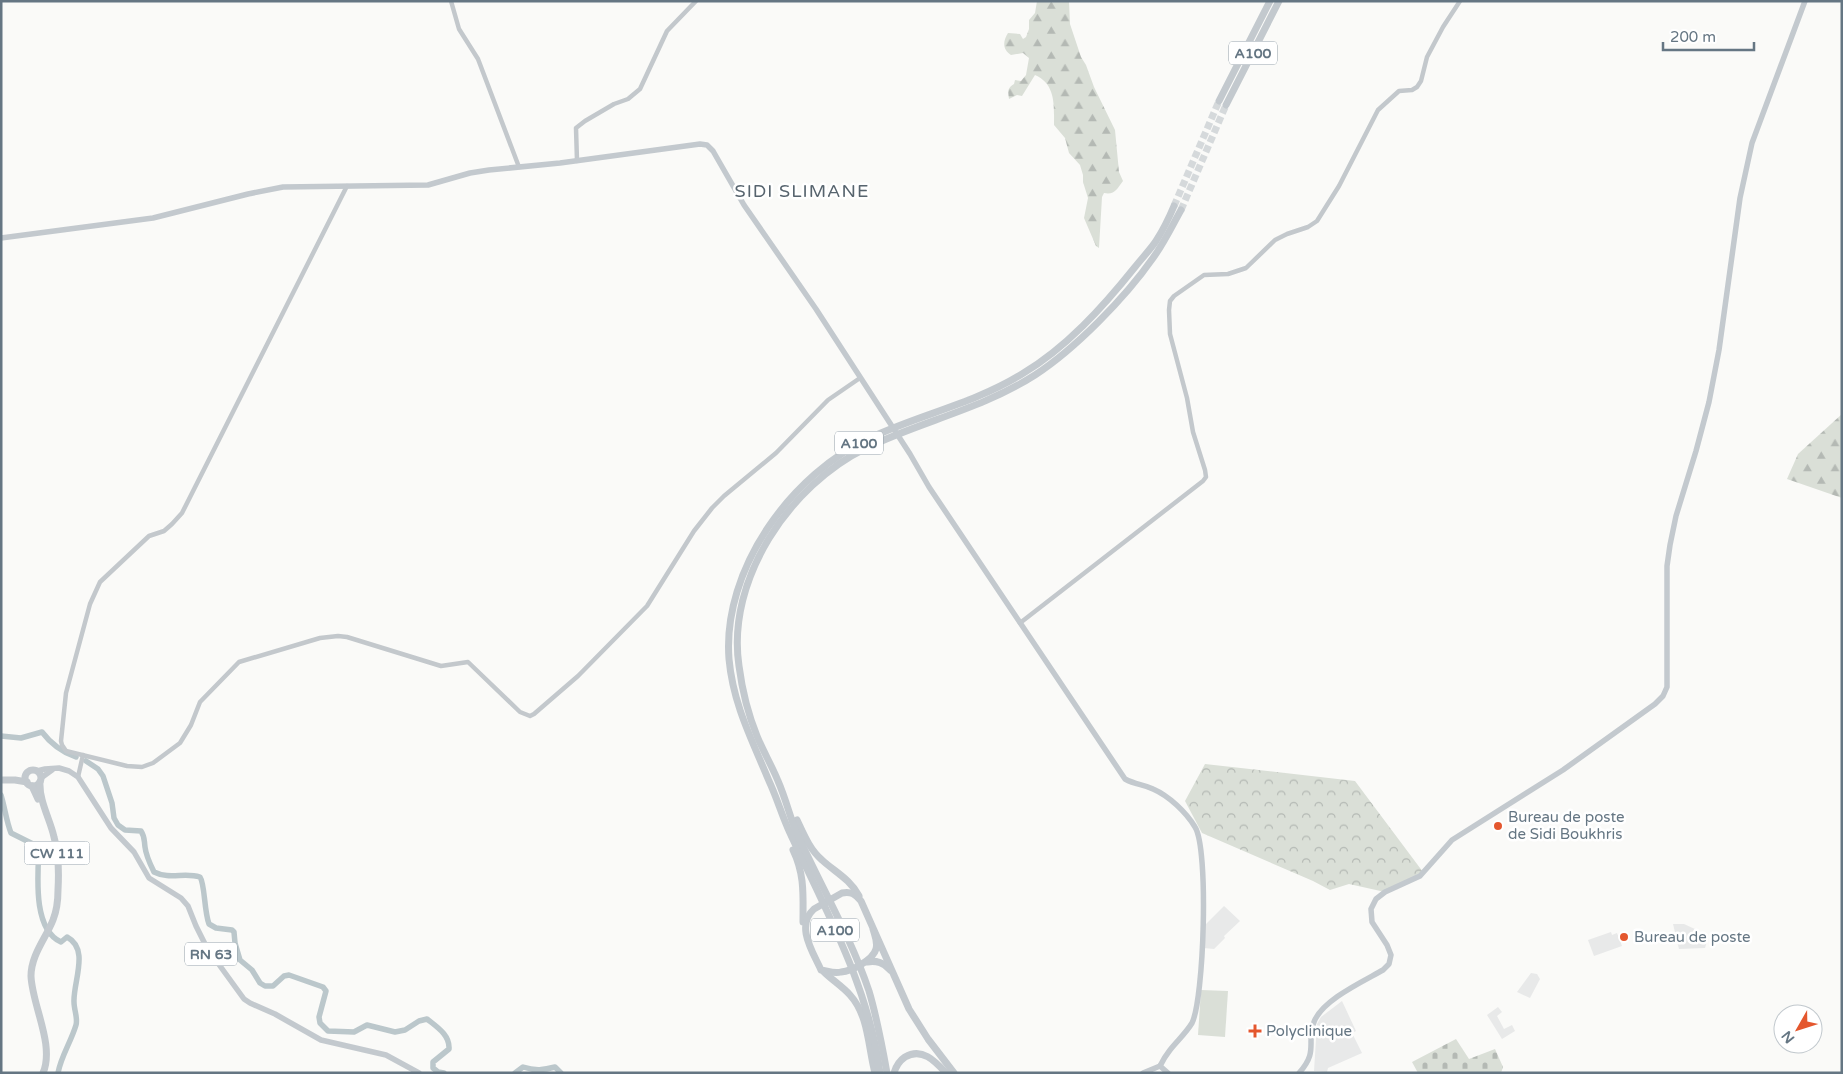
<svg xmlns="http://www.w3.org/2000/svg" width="1843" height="1074" viewBox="0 0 1843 1074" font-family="'Varela Round',sans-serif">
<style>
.built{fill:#e8e9e9}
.forest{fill:url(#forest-firs)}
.cemetery{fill:url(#cemetery-stones)}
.park{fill:url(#park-crowns)}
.pitch{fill:#dadfd7}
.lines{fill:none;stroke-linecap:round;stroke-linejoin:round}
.river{stroke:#bbc7cb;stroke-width:5.5}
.highway-tunnel{stroke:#d5d9db;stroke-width:7;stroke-dasharray:7 3.5;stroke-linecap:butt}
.minor{stroke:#c3c8cc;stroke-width:4.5}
.major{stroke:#c3c9ce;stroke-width:5.5}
.highway{stroke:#c3c9ce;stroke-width:7}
.poi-dot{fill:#e4572e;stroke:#fff;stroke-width:2}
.labels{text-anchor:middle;stroke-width:5;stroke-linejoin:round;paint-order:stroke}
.shield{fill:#fff;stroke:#939fa8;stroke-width:1}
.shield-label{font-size:14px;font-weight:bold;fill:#657683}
.poi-label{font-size:15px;fill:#657683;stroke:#fff;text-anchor:start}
.quarter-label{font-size:18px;letter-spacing:1px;fill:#57646e;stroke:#fff}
</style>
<defs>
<pattern id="forest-firs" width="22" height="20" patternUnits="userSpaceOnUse" patternTransform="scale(1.25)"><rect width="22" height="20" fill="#dadfd7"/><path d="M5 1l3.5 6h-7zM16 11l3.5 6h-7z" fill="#b4b9b4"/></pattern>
<pattern id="cemetery-stones" width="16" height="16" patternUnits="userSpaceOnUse" patternTransform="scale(1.25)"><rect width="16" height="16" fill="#dadfd7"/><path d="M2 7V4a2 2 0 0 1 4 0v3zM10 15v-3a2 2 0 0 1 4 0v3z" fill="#b4b9b4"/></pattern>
<pattern id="park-crowns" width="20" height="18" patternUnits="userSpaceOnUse" patternTransform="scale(1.25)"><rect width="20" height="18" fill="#dadfd7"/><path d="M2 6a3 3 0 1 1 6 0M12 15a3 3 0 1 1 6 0" fill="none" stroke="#b4b9b4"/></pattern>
</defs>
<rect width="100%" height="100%" fill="#fafaf8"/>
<g class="built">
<path d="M1224,906L1240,921L1224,936L1225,938L1214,949L1204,948L1205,925Z"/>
<path d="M1673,924H1684L1697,930L1707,941L1705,948L1679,949Z"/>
<path d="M1611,932L1612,935L1617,933L1622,946L1594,956L1588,940Z"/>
<path d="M1531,973L1537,974L1540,979L1530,998L1517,992Z"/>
<path d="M1342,1001L1356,1031L1352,1033L1362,1053L1328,1068L1327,1072L1314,1071L1317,1024L1321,1017Z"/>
<path d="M1498,1007L1502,1012L1497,1016L1504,1029L1512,1025L1515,1031L1502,1039L1487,1015Z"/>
</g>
<g class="forest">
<path d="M1037,1H1069L1070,24L1081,57L1086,65L1094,87L1115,130L1119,172L1123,181C1117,189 1115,195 1104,193L1102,197L1099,248L1096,246L1084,218L1088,198L1083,182V175L1080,165L1069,153L1065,138L1054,125C1054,106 1056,84 1035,75L1022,96L1017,95L1009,99C1008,92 1007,88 1014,84L1015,80L1021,81L1026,75L1029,58L1023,53L1011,55C1002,49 1003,41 1008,33L1020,34L1023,39L1026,37L1029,29V20L1035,13Z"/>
<path d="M1842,414V498L1787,479L1798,454Z"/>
</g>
<path class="cemetery" d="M1456,1039L1469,1059L1495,1049L1503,1067L1501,1073H1418L1412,1062Z"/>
<path class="park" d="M1205,764L1355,781L1423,872L1385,892L1349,884L1330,890L1313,881L1202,833L1185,801Z"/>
<path class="pitch" d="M1201,990L1228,991L1225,1037L1198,1035Z"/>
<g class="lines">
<g class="river">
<path d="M1,736L21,738L42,732C51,744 62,752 76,757"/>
<path d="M86,761L98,769L103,776L112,803L114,818L118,825L125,830L141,831C145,837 144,840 145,847C146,856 150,864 154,872C170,880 184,872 200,877C205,884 204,911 209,924L216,928L232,930L234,932L235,943L240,960L252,970L260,983L265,986H273L284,976L289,975L323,987L326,991L319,1017L320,1023L328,1031L354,1032L367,1025L395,1032L405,1030L419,1021L427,1019C437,1027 450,1035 449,1049L433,1062V1068L438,1072L444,1073"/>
<path d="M1,795C5,808 6,820 11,833L39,847C38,874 32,929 61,942L67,937C90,949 73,982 74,1002C74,1010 78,1018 76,1025C71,1042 61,1056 58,1073"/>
<path d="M515,1073L523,1067C535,1071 544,1070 555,1067L561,1073"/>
</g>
<g class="highway-tunnel">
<path d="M1174,206L1219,101"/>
<path d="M1181,210L1226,105"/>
</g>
<g class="minor">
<path d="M451,1L459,29L478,59L519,167"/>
<path d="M577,161L576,128L585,121L614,104L628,99L640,89L667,31L696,1"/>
<path d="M347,186L182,513L172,524L164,531L149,536L100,582L90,604L66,693L61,741L62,745L66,751L127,766L142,767L153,763L180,743L191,725L200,702L239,662L320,638L338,636L347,637L441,666L468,662L520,712L530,716L534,714L578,676L647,606L694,531L712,508L724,496L776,453L828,400L860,378"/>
<path d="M1020,623L1203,481L1206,477L1205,470L1193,432L1187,398L1170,334L1169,310L1170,301L1174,296L1204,275L1228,274L1246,268L1275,240L1287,234L1308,227L1317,221L1339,186L1378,110L1399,91L1412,90L1417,87L1421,81L1427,57L1443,27L1460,1"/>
<path d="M78,777L83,755"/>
</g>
<g class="major">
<path d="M1,238L153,218L248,194L283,187L428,185L470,173L489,170L560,163L700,144L707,145L713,151L744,205L816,309L910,454L929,487L1125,779C1136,785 1143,784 1153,789C1169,796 1186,812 1195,827C1209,849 1204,999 1192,1023C1186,1033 1177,1041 1170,1050C1166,1055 1163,1060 1160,1066"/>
<path d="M37,771L45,769L59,768L69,771L78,777L111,828L134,852L149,878L181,898L188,906L196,926L207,948L244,999L250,1003L275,1014L321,1040L386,1055L419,1073"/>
<path d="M41,778L52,770"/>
<path d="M1143,1073L1160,1066L1168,1073"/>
<path d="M1299,1073C1319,1051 1306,1043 1314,1022C1322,1000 1364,981 1383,970L1389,964L1391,955L1387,945L1372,922L1371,909L1376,899L1385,892L1420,876L1452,840L1563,770L1655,704L1663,696L1667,687V566L1670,545L1676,516L1696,451L1709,402L1719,350L1740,198L1752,143L1805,1"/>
</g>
<g class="highway">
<path d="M1219,101L1270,1"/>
<path d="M1226,105L1279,1"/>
<circle cx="33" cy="778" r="8"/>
<path d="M1,780H15L27,782"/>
<path d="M40,782C39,801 50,819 54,837C59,854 59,872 58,890C58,900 57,910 53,920C46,938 31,955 31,976C32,1005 55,1045 43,1073"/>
<path d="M32,786L38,799"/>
<path d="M797,820C804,835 810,850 822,860C835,872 850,879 859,896"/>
<path d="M793,850C805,875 803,896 803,922"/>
<path d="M873,929C875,936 878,942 876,949C873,960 852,971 841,972C834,974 828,971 821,970C813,952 795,926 814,909L842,893C851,891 855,894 861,901L909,1009L928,1039L954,1073"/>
<path d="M867,962C876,960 885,963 890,970"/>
<path d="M824,972C832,980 842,986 850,995C869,1016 868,1047 875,1073"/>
<path d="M880,1073C869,987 826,911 790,833C782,816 777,798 769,781C752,740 733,704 729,659C722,569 792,473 872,437C922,414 975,403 1022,374C1066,348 1103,307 1135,267C1142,258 1150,250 1156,241C1163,230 1169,218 1174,206"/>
<path d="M887,1073C882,1045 877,1018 869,991C850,935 819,883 795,829C789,813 785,797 778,781C772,766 763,751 757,736C748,714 742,689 739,666C726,579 790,485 866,448C922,421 982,409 1035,375C1075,349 1125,298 1153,258C1164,243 1172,226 1181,210"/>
<path d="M894,1073C896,1066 899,1061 905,1057C922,1047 935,1061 946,1073"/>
</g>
</g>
<g class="poi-dot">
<circle cx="1498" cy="826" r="5"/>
<circle cx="1624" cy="937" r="5"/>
<path d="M1252.5 1023.5h5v5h5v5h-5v5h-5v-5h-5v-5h5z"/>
</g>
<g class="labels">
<g class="shield">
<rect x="1229" y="41.5" width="48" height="23" rx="4"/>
<rect x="835" y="431.5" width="48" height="23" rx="4"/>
<rect x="24.5" y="841.5" width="65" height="23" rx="4"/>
<rect x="811" y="918.5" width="48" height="23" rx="4"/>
<rect x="185" y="942.5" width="52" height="23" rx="4"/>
</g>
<g class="shield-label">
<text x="1253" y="58">A100</text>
<text x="859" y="448">A100</text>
<text x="57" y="858">CW 111</text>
<text x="835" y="935">A100</text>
<text x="211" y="959">RN 63</text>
</g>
<g class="poi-label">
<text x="1508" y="822">Bureau de poste<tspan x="1508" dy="17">de Sidi Boukhris</tspan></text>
<text x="1634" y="942">Bureau de poste</text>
<text x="1266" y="1036">Polyclinique</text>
</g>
<g class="quarter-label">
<text x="802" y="197">SIDI SLIMANE</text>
</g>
</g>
<rect width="1843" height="1074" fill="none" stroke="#657683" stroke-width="5"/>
<g transform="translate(1798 1029) rotate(231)"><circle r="24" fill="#ffffff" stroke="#c1c8cd"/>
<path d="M0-4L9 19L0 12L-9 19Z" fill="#e4572e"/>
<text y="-8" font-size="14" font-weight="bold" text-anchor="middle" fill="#657683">N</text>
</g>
<path d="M1663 42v8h91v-8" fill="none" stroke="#657683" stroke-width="2.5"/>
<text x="1670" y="42" font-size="15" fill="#657683" stroke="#ffffff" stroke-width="4" paint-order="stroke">200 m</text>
</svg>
